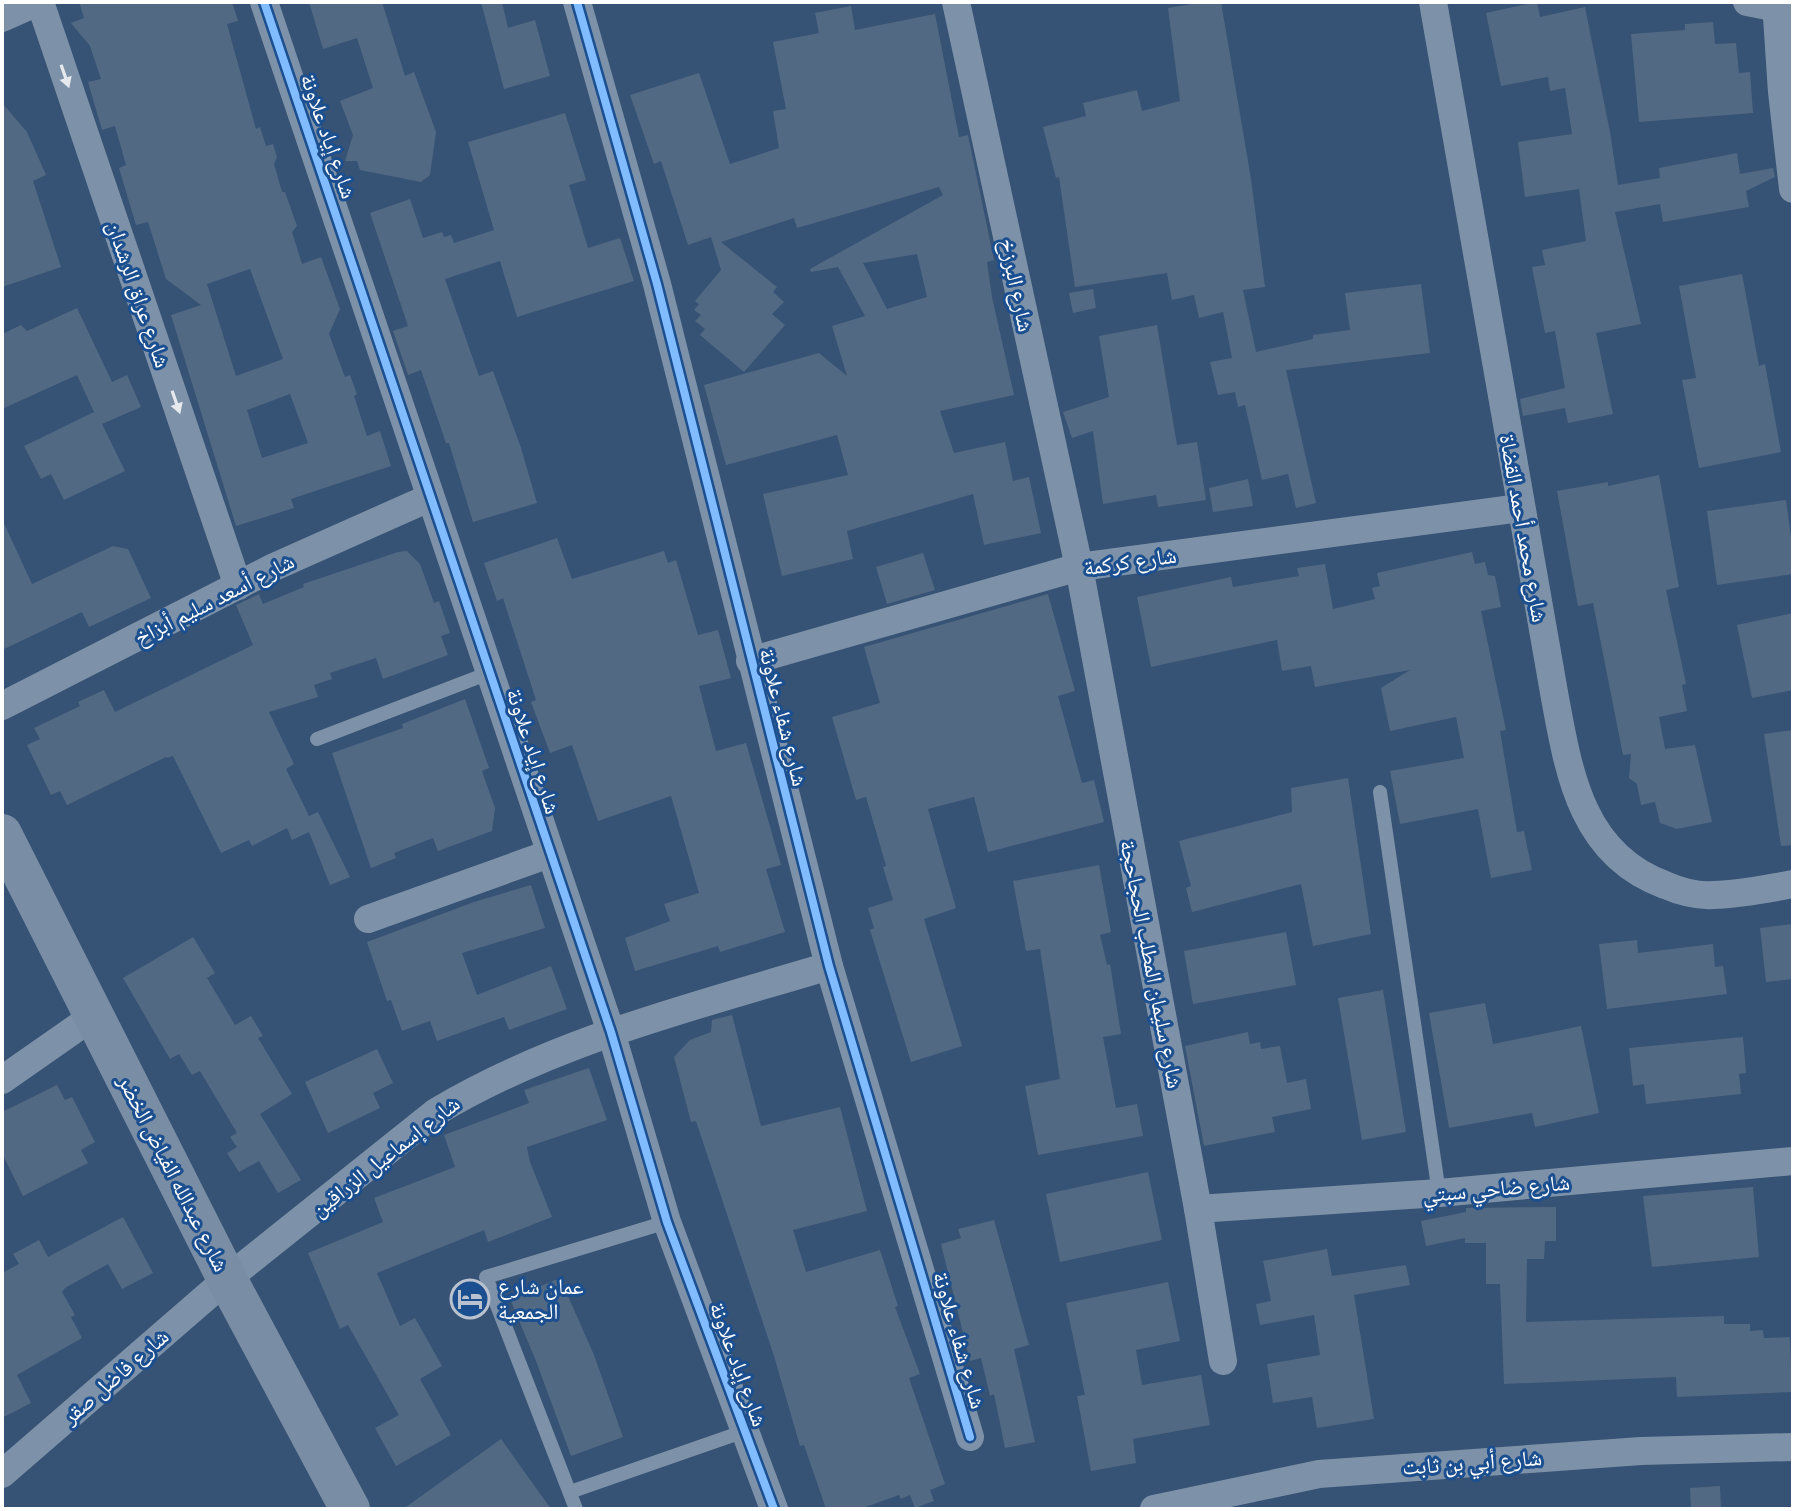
<svg xmlns="http://www.w3.org/2000/svg" width="1795" height="1511" viewBox="0 0 1795 1511" font-family="'IBM Plex Sans','Noto Naskh Arabic',sans-serif">
<style>
.building{fill:#526984;fill-rule:evenodd}
.lines{fill:none;stroke-linecap:round;stroke-linejoin:round}
.lane{stroke:#7d92a8;stroke-width:14}
.street{stroke:#7d92a8;stroke-width:28}
.secondary{stroke:#798da4;stroke-width:40}
.cycleway-casing{stroke:#1b4f8f;stroke-width:13}
.cycleway{stroke:#80bcff;stroke-width:8}
.oneway{fill:#e5e9ee}
.labels{text-anchor:middle;stroke-width:6;stroke-linejoin:round;paint-order:stroke}
.street-label{font-size:22px;fill:#fff;stroke:#1b4f8f}
.poi-label{font-size:22px;fill:#fff;stroke:#1b4f8f;text-anchor:start}
</style>
<rect width="100%" height="100%" fill="#365274"/>
<g class="building">
<path d="M79,2H232L238,21L227,24L256,129L260,127L266,146L273,144L277,157L274,164L282,192H285L297,226L292,232L302,264L321,257L340,309L329,334L345,377L350,375L357,394L354,396L367,436L380,431L391,466L291,499L294,508L236,526L171,315L201,305L166,279L148,222L136,225L119,168L126,165L115,126L102,130L88,82L101,79L90,46L71,23L84,18ZM250,269L283,359L236,376L207,284ZM290,394L308,443L262,458L247,410Z"/>
<path d="M309,2H382L405,76L414,72L436,132L430,175L421,182L360,170L357,161H345L353,135L340,101L373,88L357,38L323,49Z"/>
<path d="M481,2H502L508,28L535,20L550,76L504,89Z"/>
<path d="M1204,2H1221L1251,179L1265,287L1243,290L1256,352L1313,339V335L1350,330L1345,293L1421,284L1430,353L1286,370L1316,503L1296,508L1288,474L1262,480L1245,405L1238,407L1235,392L1218,395L1210,362L1232,358L1223,312L1199,318L1194,295L1172,300L1167,273L1075,287L1059,177L1056,178L1043,127L1086,116L1083,103L1137,90L1142,111L1180,101L1168,8Z"/>
<path d="M1537,2L1540,17L1585,7L1610,132L1618,185L1660,178L1659,168L1737,153L1740,174L1773,168L1775,177L1746,191L1749,207L1663,222L1660,204L1615,212L1641,324L1596,333L1613,414L1568,423L1565,408L1523,416L1520,399L1565,388L1555,331L1545,333L1532,267L1545,265L1542,250L1586,241L1579,189L1525,197L1518,142L1572,134L1565,88L1550,91L1548,77L1501,86L1486,13Z"/>
<path d="M851,6L855,30L935,14L959,137L968,135L982,202L994,260L987,262L992,297L1014,395L940,411L954,453L1005,442L1013,481L1029,477L1041,533L984,545L973,494L847,531L853,559L782,576L763,494L848,475L837,435L726,465L704,385L819,353L847,376L832,326L865,316L838,267L811,272L810,269L943,195L939,187L797,228L794,218L721,242L777,287L773,292L784,302L772,314L785,325L744,372L700,335L705,329L695,321L701,315L694,310L699,304L695,301L721,270L711,237L688,245L661,161L654,164L630,95L699,73L730,164L779,148L773,111L786,109L773,42L819,33L815,13ZM917,254L927,297L887,309L863,263Z"/>
<path d="M1713,22L1715,44L1736,43L1739,73L1750,72L1753,113L1639,122L1631,34L1685,30V24Z"/>
<path d="M2,103L27,132L46,175L33,181L61,267L2,287Z"/>
<path d="M565,113L586,180L569,185L588,248L620,238L634,281L517,317L500,261L445,279L479,376L493,371L521,448L537,503L473,522L449,443H446L421,370L408,375L393,331L408,326L370,213L410,199L423,238L442,232L444,237L451,235L454,243L494,230L468,142Z"/>
<path d="M1742,274L1759,366L1765,364L1781,452L1699,468L1682,380L1696,378L1679,286Z"/>
<path d="M1093,289L1096,308L1073,313L1069,293Z"/>
<path d="M77,308L112,382L127,375L141,407L102,424L125,471L64,500L51,474L41,479L24,446L94,412L77,375L2,409V334L21,325L27,331Z"/>
<path d="M1157,325L1177,445L1197,442L1206,500L1158,507L1156,495L1103,504L1093,431L1072,438L1063,412L1109,397L1099,336Z"/>
<path d="M1659,475L1679,587L1666,590L1686,684L1682,685L1687,711L1659,717L1665,749L1695,745L1712,822L1677,829L1660,823L1655,802L1641,805L1637,784L1629,778L1631,754L1623,755L1593,603L1578,606L1557,491L1608,482V486Z"/>
<path d="M1248,479L1253,506L1213,512L1209,488Z"/>
<path d="M1786,500L1793,551V574L1717,585L1707,511Z"/>
<path d="M2,519L32,584L113,546L128,549L151,598L89,627L82,612L2,650Z"/>
<path d="M557,538L572,579L664,551L668,563L676,560L698,635L718,630L731,678L699,686L716,751L746,743L781,865L766,869L785,932L720,952L718,946L635,971L625,938L670,921L664,904L699,893L671,796L598,821L572,745L550,753L531,702L536,700L503,598L497,601L484,563Z"/>
<path d="M407,551L420,564L434,603L439,601L450,633L441,636L448,655L383,679L376,658L330,673L332,679L314,685L318,697L269,712L294,764L286,769L309,816L318,812L350,877L330,885L309,832L292,840L287,828L252,846L249,840L221,853L173,756L167,758L166,757L67,805L60,791L51,795L27,745L40,739L34,728L80,706L78,702L104,690L115,712L253,645L236,605L259,594L263,604L304,587L303,584L398,552Z"/>
<path d="M1472,552L1475,564L1485,562L1488,575L1495,576L1501,607L1481,611L1506,730L1500,731L1517,832L1524,831L1532,870L1491,878L1478,809L1400,824L1390,771L1464,758L1456,717L1390,731L1381,688L1410,670L1315,687L1311,666L1282,671L1277,640L1151,667L1137,597L1231,577L1233,587L1299,576L1297,568L1325,564L1333,609L1375,599L1372,588L1380,586L1377,573Z"/>
<path d="M923,553L935,590L887,604L876,567Z"/>
<path d="M1048,594L1075,691L1058,696L1082,783L1094,780L1104,822L988,852L974,797L928,809L956,908L924,919L962,1046L911,1062L870,930L874,928L868,908L893,900L883,867L886,866L866,797L856,800L832,717L880,703L864,647Z"/>
<path d="M1793,613V690L1752,698L1737,625Z"/>
<path d="M465,699L489,768L482,771L495,808L492,831L438,851L433,838L394,853L396,858L371,868L332,753L403,728L402,724Z"/>
<path d="M1793,730V845L1781,846L1764,734Z"/>
<path d="M1348,778L1371,934L1313,946L1301,884L1192,912L1186,888L1191,886L1179,841L1292,812L1291,788Z"/>
<path d="M1099,865L1111,932L1100,935L1107,965L1110,964L1121,1034L1103,1037L1116,1108L1137,1104L1143,1136L1038,1155L1025,1086L1060,1079L1040,949L1026,951L1013,881Z"/>
<path d="M531,885L545,928L462,953L477,995L551,966L567,1009L509,1030L504,1017L437,1041L430,1021L402,1031L391,1000L387,1001L367,942L474,902Z"/>
<path d="M1793,924V979L1766,982L1760,928Z"/>
<path d="M1286,932L1296,985L1193,1004L1184,951Z"/>
<path d="M193,937L215,973L207,978L235,1025L251,1016L263,1036L258,1038L292,1094L260,1114L301,1180L278,1193L259,1161L239,1172L227,1153L237,1147L230,1137L237,1133L200,1071L192,1075L179,1054L170,1059L123,978Z"/>
<path d="M1637,940L1638,953L1713,944L1715,967L1723,966L1727,994L1607,1009L1599,944Z"/>
<path d="M1383,990L1406,1132L1362,1140L1338,998Z"/>
<path d="M1485,1003L1493,1044L1581,1026L1599,1113L1535,1127L1532,1113L1449,1128L1429,1013Z"/>
<path d="M732,1015L761,1126L840,1107L867,1211L793,1230L806,1272L880,1250L898,1306L895,1307L920,1374L909,1378L945,1484L930,1490L934,1501L915,1508L910,1495L901,1499L899,1495L860,1509H826L804,1445L800,1446L774,1356L696,1121L691,1122L674,1057L690,1040L711,1032L712,1020Z"/>
<path d="M1248,1032L1250,1044L1260,1042L1261,1049L1280,1046L1287,1083L1306,1079L1311,1109L1272,1117L1275,1132L1204,1146L1185,1046Z"/>
<path d="M1743,1037L1746,1073L1739,1074L1741,1094L1646,1104L1644,1084L1633,1086L1629,1048Z"/>
<path d="M377,1049L393,1083L373,1093L380,1108L328,1133L305,1082Z"/>
<path d="M589,1068L607,1120L527,1147L530,1162L552,1217L488,1242L484,1230L377,1273L400,1326L415,1318L442,1366L420,1379L451,1435L396,1466L375,1428L399,1415L348,1325L340,1329L308,1253L383,1222L374,1198L455,1167L444,1135L529,1103L524,1090Z"/>
<path d="M57,1085L65,1100L72,1097L95,1142L81,1150L88,1163L23,1196L2,1153V1112Z"/>
<path d="M1148,1172L1162,1240L1060,1262L1046,1194Z"/>
<path d="M1753,1187L1759,1257L1652,1267L1643,1196Z"/>
<path d="M1556,1207V1241H1545L1544,1259H1527L1526,1322L1724,1316V1324H1750V1331L1763,1330L1764,1338L1790,1337L1792,1392L1677,1397L1676,1377L1504,1384L1500,1284H1486V1243H1465V1238L1426,1246L1421,1221L1466,1212V1208Z"/>
<path d="M123,1217L153,1273L122,1289L108,1264L65,1288L62,1292L75,1315L71,1317L82,1338L17,1375L31,1403L2,1418V1273L19,1264L13,1254L39,1240L48,1257Z"/>
<path d="M994,1220L1029,1345L1014,1349L1035,1442L1005,1448L994,1394L990,1396L981,1358L970,1361L941,1244L961,1238L958,1229Z"/>
<path d="M1327,1249L1332,1276L1406,1265L1410,1285L1354,1295L1374,1419L1317,1428L1312,1397L1273,1403L1267,1364L1320,1355L1314,1315L1260,1325L1256,1304L1271,1301L1263,1261Z"/>
<path d="M560,1278L594,1355L623,1437L571,1456L536,1361L510,1299Z"/>
<path d="M1168,1282L1180,1341L1136,1350L1142,1385L1201,1375L1210,1425L1133,1439L1136,1463L1091,1471L1077,1396L1085,1395L1066,1303Z"/>
<path d="M501,1439L551,1509H403Z"/>
<path d="M1720,1486L1721,1509H1691L1690,1488Z"/>
</g>
<g class="lines">
<g class="lane">
<path d="M317,739L489,673"/>
<path d="M1380,792L1439,1193"/>
<path d="M570,1492L745,1431"/>
<path d="M576,1509L486,1277L667,1222"/>
</g>
<g class="street">
<path d="M40,2L238,586"/>
<path d="M264,2L611,1032L667,1222L774,1509"/>
<path d="M577,2L657,284L829,966L970,1437"/>
<path d="M956,2L1079,567L1198,1209L1223,1361"/>
<path d="M1433,2L1555,698C1569,774 1582,855 1665,885C1679,891 1698,896 1713,895C1739,894 1767,889 1793,884"/>
<path d="M1747,2L1793,11"/>
<path d="M1776,2L1782,92L1793,189"/>
<path d="M2,18L38,2"/>
<path d="M750,661L1079,567L1520,508"/>
<path d="M2,706L274,567L429,498"/>
<path d="M368,919L549,854"/>
<path d="M2,1080L95,1015"/>
<path d="M1198,1209L1439,1193L1793,1161"/>
<path d="M2,1474L227,1279L436,1112C556,1040 696,1006 829,966"/>
<path d="M1154,1509L1319,1474L1641,1451L1793,1447"/>
</g>
<path class="secondary" d="M2,834L227,1279L350,1509"/>
<g class="cycleway-casing">
<g id="cycleway">
<path d="M264,2L611,1032L667,1222L774,1509"/>
<path d="M577,2L657,284L829,966L970,1437"/>
</g>
</g>
<use href="#cycleway" class="cycleway"/>
</g>
<defs><path id="oneway-solid" d="M-6-.8H1V-3.2L6.5 0L1 3.2V.8H-6Z" transform="scale(2)"/></defs>
<g class="oneway">
<use href="#oneway-solid" transform="translate(65 76) rotate(71)"/>
<use href="#oneway-solid" transform="translate(176 402) rotate(71)"/>
</g>
<defs>
<g id="hotel-ring" transform="scale(2)"><circle r="9.5" fill="#1b4f8f" stroke="#b9c2ce" stroke-width="1.5"/><path d="M-6-4.5h1.5V1H6V5H4.5V3h-9V5H-6ZM-4 0a1.8 1.8 0 1 1 3.6 0ZM.5 0V-2.5h3Q6-2.5 6 0Z" fill="#b9c2ce"/></g>
</defs>
<g fill-rule="evenodd">
<use href="#hotel-ring" x="470" y="1299"/>
</g>
<g class="labels">
<g class="street-label">
<text transform="translate(329 136) rotate(71)" y="8">شارع إياد علاونة</text>
<text transform="translate(1017 285) rotate(78)" y="8">شارع البرزخ</text>
<text transform="translate(139 294) rotate(71)" y="8">شارع عراق الرشدان</text>
<text transform="translate(1524 528) rotate(80)" y="8">شارع محمد أحمد القضاة</text>
<text transform="translate(1130 561) rotate(-8)" y="8">شارع كركمة</text>
<text transform="translate(214 599) rotate(-27)" y="8">شارع أسعد سليم أبزاخ</text>
<text transform="translate(784 717) rotate(76)" y="8">شارع شفاء علاونة</text>
<text transform="translate(534 751) rotate(72)" y="8">شارع إياد علاونة</text>
<text transform="translate(1152 964) rotate(79)" y="8">شارع سليمان المطلب الحجاحجة</text>
<text transform="translate(385 1156) rotate(-38)" y="8">شارع إسماعيل الزراقين</text>
<text transform="translate(174 1173) rotate(63)" y="8">شارع عبدالله الفياض الخضر</text>
<text transform="translate(1496 1188) rotate(-5)" y="8">شارع ضاحي سبتي</text>
<text transform="translate(960 1340) rotate(74)" y="8">شارع شفاء علاونة</text>
<text transform="translate(739 1364) rotate(70)" y="8">شارع إياد علاونة</text>
<text transform="translate(115 1376) rotate(-41)" y="8">شارع فاضل صقر</text>
<text transform="translate(1472 1462) rotate(-4)" y="8">شارع أبي بن ثابت</text>
</g>
<g class="poi-label">
<text x="498" y="1294">عمان شارع<tspan x="498" dy="25">الجمعية</tspan></text>
</g>
</g>
<rect width="1795" height="1511" fill="none" stroke="#ffffff" stroke-width="8"/>
</svg>
